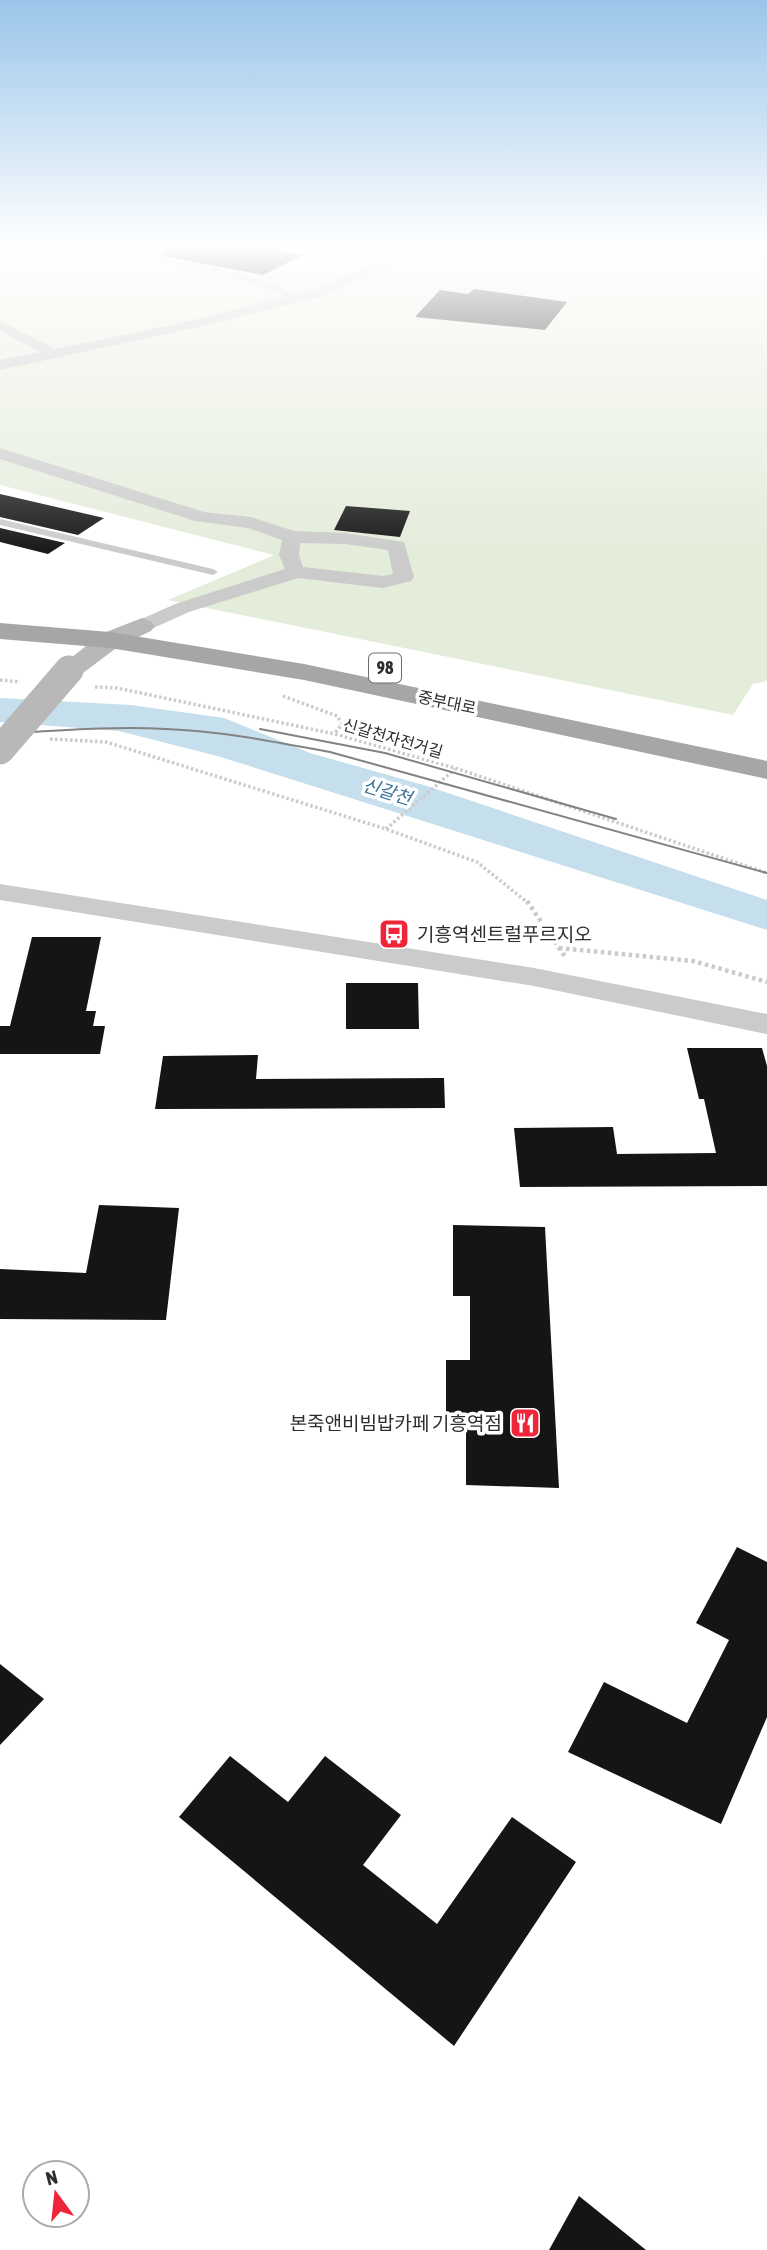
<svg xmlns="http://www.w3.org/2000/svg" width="767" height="2250" viewBox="0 0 767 2250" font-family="'Asap Condensed','Noto Sans KR',sans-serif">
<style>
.green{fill:#e4ecda}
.water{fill:#c5dfed}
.building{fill:#151515}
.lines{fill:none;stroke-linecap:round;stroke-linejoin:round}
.path-far1{stroke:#cbcbcb;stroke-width:3.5;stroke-dasharray:2.5 2.5;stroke-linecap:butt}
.path{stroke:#cbcbcb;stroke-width:4.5;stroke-dasharray:3.5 3.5;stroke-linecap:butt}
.lane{fill:#cbcbcb;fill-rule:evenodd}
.street{fill:#cbcbcb;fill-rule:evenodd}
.secondary{fill:#b8b8b8;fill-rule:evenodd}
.primary{fill:#a6a6a6;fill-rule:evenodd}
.tram{stroke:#838383;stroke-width:2}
.secondary-bridge{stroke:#b8b8b8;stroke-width:29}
.labels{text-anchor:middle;stroke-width:7;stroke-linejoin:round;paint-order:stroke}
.far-street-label{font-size:16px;fill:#2e2e2e;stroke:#fff}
.shield{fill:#fff;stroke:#6d6d6d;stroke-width:2}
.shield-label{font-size:18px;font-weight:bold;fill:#2e2e2e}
.far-water-label{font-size:18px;font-style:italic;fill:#377294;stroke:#fff}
.poi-label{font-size:19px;fill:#2e2e2e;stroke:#fff;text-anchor:start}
</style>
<rect width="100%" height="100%" fill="#fff"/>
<path class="green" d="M12,243H767V681L753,684L733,715L168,600L274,555L0,485V245Z"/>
<path class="water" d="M0,698L131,705L224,718L310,753L427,786L767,900V930L221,757L119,731L0,722Z"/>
<g class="building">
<path d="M164,243H246L303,255L263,275L163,256Z"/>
<path d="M474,289L567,302L545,330L415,317L440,290L468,294Z"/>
<path d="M0,494L104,518L78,535L0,517Z"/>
<path d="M346,506L410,511L400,537L334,530Z"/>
<path d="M0,528L65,543L48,554L0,542Z"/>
<path d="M32,937H101L86,1011H96L93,1026H105L100,1054H0V1026H10Z"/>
<path d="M346,983H418L419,1029H346Z"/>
<path d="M687,1048H762L767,1066V1186L520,1187L514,1128L613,1127L617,1154L716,1153L704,1099H699Z"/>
<path d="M258,1055L256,1079L444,1078L445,1108L155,1109L163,1056Z"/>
<path d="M99,1205L179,1208L166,1320L0,1319V1269L86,1273Z"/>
<path d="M453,1225L545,1227L559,1488L466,1485V1421H446V1360H470V1296H453Z"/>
<path d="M737,1547L767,1562V1717L721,1824L568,1752L604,1682L687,1723L729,1640L696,1623Z"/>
<path d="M0,1664L44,1699L0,1745Z"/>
<path d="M230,1756L288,1802L325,1756L401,1815L363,1865L437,1924L512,1817L576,1862L454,2046L179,1817Z"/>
<path d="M579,2196L646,2250H549Z"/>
</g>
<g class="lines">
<g class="path-far1">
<path d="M0,680L20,682"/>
<path d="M95,687L117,688L335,734L455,768L767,873"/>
<path d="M283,696L337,716L342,724L335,733"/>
<path d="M50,739L106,742L386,829L477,862L528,903"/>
<path d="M386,829L455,769"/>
</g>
<g class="path">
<path d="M527,901L566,958"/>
<path d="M559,948L693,961L767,982"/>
</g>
<g class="lane">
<path d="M272,243H285L387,264L384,266Z"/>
<path d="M108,254C153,255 263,271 298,298L291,300C234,267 135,254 70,261L67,259Z"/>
<path d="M0,519L213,569L218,572L213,575L0,525Z"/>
</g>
<g class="street">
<path d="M384,260L389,261V267L326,295L185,330L0,370V360L40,352L0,331V321L56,349L185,322L316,289Z"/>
<path d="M0,448L204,512L251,517L294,531L345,533L404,542L414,577L411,581L383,588L298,578L189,612L149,630H135L131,626L135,622L175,604L285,569L279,555L282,540L248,528L195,521L0,459ZM300,543L345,544L388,550L393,574L383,576L303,567L299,555Z"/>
<path d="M0,884L534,968L767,1014V1034L534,986L0,900Z"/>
</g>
<path class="secondary" d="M142,618L151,621L155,626L151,631L119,646L79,676L69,678L59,676L56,670L101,634Z"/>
<path class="primary" d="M0,623L110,632L304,664L767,761V779L304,680L110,648L0,639Z"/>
<g class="tram">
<path d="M260,729L385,753L616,819"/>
<path d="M0,734C55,731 111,726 166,729C221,731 276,742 330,752L767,873"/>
</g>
<path class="secondary-bridge" d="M0,750L69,670"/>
</g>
<linearGradient id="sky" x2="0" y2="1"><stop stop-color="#9ac5ea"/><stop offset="0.44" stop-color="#fff"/><stop offset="1" stop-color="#fff" stop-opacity="0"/></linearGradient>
<rect width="767" height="558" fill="url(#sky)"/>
<defs>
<g id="bus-square" transform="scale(1.575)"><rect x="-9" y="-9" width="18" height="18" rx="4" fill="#ef2539" stroke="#fff"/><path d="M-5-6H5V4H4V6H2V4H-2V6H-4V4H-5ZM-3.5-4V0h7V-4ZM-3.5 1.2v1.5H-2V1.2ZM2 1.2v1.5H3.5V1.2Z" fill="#fff"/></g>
<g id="restaurant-square" transform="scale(1.575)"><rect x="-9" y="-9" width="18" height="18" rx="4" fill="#ef2539" stroke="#fff"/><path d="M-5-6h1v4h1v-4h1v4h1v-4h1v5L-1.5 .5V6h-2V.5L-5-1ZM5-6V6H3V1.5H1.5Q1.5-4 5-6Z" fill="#fff"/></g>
</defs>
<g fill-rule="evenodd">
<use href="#bus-square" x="394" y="934"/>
<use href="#restaurant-square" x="525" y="1423"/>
</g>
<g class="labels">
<g class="far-street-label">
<text transform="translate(447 702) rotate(12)" y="6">중부대로</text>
<text transform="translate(393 738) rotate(16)" y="6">신갈천자전거길</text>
</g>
<rect class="shield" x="369" y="653.5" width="32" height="29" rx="5"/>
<g class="shield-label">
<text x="385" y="674">98</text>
</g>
<g class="far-water-label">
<text transform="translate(387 792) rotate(17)" y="6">신갈천</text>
</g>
<g class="poi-label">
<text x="417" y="941">기흥역센트럴푸르지오</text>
<text x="502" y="1430" text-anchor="end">본죽앤비빔밥카페 기흥역점</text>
</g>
</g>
<g transform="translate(56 2194) rotate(345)"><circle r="33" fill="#ffffff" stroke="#ababab" stroke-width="2"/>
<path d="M0-5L12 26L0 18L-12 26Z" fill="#ef2539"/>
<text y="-10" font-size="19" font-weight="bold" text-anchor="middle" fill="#2e2e2e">N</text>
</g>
</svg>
